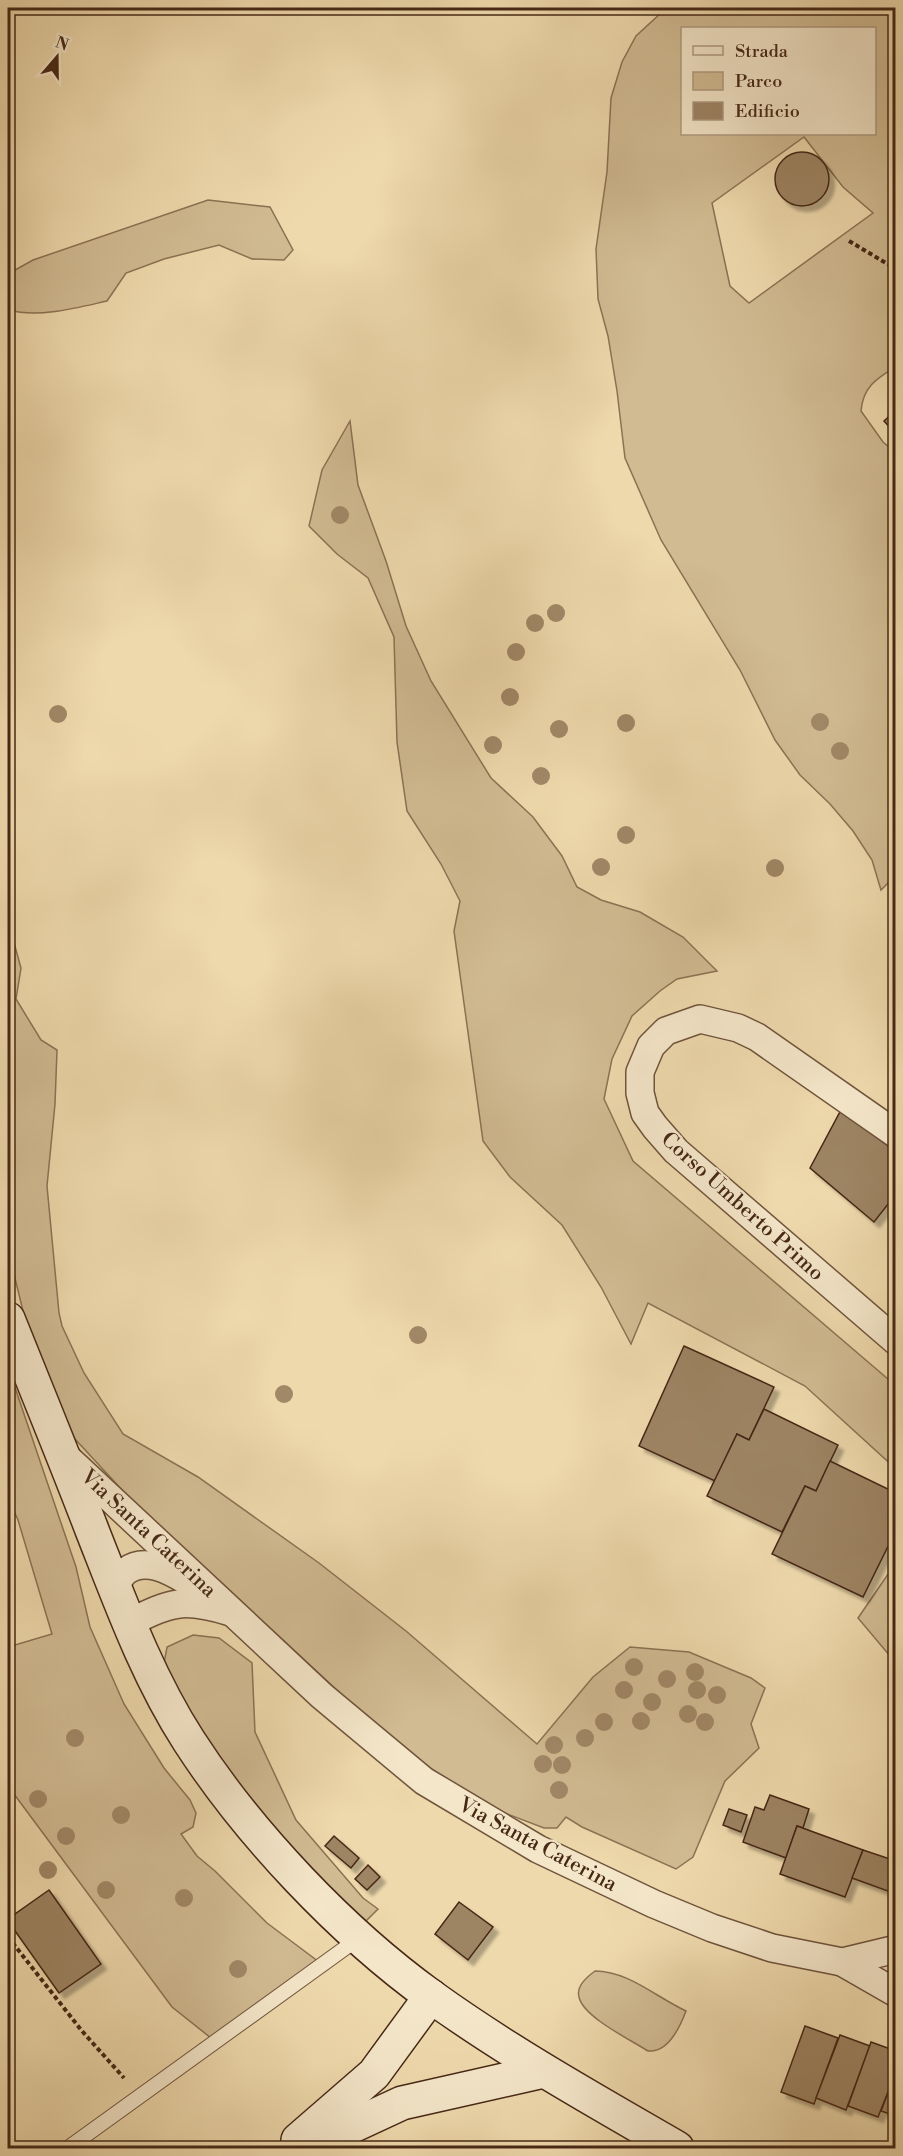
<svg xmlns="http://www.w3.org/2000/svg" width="903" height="2156" viewBox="0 0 903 2156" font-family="'Libre Bodoni',serif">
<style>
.green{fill:#d1bb92;stroke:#8c7254;stroke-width:1.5;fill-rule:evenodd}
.building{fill:#9d8464;stroke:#462816;stroke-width:1.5;filter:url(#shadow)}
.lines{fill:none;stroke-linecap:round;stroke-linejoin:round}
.lane-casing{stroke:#70543c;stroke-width:16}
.street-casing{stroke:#70543c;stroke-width:30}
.secondary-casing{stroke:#462816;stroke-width:36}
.path{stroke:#462816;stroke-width:4;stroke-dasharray:4.5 3;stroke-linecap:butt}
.lane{stroke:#f4e6c9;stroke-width:14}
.street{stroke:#f4e6c9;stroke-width:27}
.secondary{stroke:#f4e6c9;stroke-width:33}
.tree{fill:#a18867}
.labels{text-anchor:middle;stroke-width:4.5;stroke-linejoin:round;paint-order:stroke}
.street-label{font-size:21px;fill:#462816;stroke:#f4e6c9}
</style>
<defs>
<filter id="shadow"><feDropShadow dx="5.5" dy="5.5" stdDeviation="1.5" flood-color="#0004"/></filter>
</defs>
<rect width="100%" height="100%" fill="#eed9ac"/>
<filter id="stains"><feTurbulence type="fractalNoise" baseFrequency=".00333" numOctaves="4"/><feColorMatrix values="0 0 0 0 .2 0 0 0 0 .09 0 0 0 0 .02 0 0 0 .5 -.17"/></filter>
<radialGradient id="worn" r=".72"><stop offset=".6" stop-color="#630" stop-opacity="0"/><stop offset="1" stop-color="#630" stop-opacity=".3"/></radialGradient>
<g class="green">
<path d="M664,8H895V367C876,379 863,387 861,411L883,442L896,453V642L889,652L896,661V875L881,890L872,860L853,831L830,804L800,775L775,740L740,670L661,540L625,458L617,391L608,336L598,299L596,249L607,172L611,98L622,62L636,36L662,12ZM682,28H874V134H682ZM804,137L843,187L873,213L749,303L730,286L712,203Z"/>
<path d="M208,200L270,207L293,250L284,260L252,259L219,245L164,259L126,273L107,301C76,308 40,318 8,310V274L33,260Z"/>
<path d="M350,421L358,485L386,561L406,626L431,681L491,778L533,817L562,856L577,887L601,900L640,912L683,937L717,971L677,979L660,991L632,1016L612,1059L604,1099L633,1161L895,1385V1468L805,1386L648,1303L631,1344L601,1287L562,1225L510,1177L483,1141L454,931L460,901L441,864L407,811L397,742L394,637L368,578L337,554L309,526L322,470Z"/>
<path d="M8,921L21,968L16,999L41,1040L57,1050L55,1104L47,1186L59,1313L62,1326L84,1373L123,1434L198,1477L319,1563L406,1631L537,1744L593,1677L630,1647L689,1652L751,1678L765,1688L751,1724L759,1748L725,1781L693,1857L676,1869L582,1827L566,1817L557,1828H544L494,1809L452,1784L382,1732L124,1492L75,1439L42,1368L28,1331L8,1250Z"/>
<path d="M8,1367L76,1567L90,1627L124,1704L164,1768L190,1800L196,1813L193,1827L181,1834L197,1856L215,1871L267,1923L319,1962L211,2038L172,2007L8,1786V1647L52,1634L18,1520L8,1498Z"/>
<path d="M895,1564V1662L858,1618Z"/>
<path d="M193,1635L219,1638L252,1663L255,1732L296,1820L363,1898L378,1909L366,1921L289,1850L220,1763L162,1674L167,1647Z"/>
<path d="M595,1971C628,1971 656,1997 686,2011C680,2027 668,2053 648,2051C631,2040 583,2017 579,1997C576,1986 587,1977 595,1971Z"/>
</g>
<g class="building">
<circle cx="802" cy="179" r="27"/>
<path d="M896,410V434L884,421Z"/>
<path d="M841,1110L896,1152V1194L874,1222L810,1168Z"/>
<path d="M684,1346L774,1387L749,1440L737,1434L715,1481L639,1446Z"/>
<path d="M764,1409L838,1445L816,1491L805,1486L782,1532L707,1496L737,1434L749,1440Z"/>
<path d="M830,1461L896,1493V1530L863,1597L772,1554L805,1486L816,1491Z"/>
<path d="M770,1795L809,1809L803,1828L797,1826L786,1858L743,1842L755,1807L764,1810Z"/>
<path d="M729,1809L747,1815L741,1832L723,1825Z"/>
<path d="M797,1826L863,1850L845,1897L780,1874Z"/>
<path d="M334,1836L359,1858L351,1868L325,1846Z"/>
<path d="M863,1850L896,1861V1894L852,1878Z"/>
<path d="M368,1865L380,1877L367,1890L355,1879Z"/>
<path d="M49,1890L101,1964L59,1993L8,1921V1919Z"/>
<path d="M459,1902L493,1927L468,1960L435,1934Z"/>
<path d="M805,2026L838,2038L814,2104L781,2092Z"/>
<path d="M840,2035L870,2046L846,2110L816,2098Z"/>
<path d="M871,2042L896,2051V2072L878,2117L848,2106Z"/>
<path d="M896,2072V2116L881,2111Z"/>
</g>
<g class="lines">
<g class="lane-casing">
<path id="lane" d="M68,2148L359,1938"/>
</g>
<g class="street-casing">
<g id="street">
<path d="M896,1134L757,1037L738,1028L700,1019L666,1031L651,1046L640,1072V1093L645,1113L655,1127L676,1151L896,1341"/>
<path d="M63,1454L322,1696L424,1781L538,1849L654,1904L712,1928L772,1948L842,1962L896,1949"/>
<path d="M114,1586C118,1581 122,1574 126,1571C146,1556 172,1572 189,1582"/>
<path d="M129,1623C173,1601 184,1598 231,1612"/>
<path d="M842,1962L896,1993"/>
</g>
</g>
<g class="secondary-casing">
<g id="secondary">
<path d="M8,1319C36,1389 65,1459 92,1530C120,1601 147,1676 189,1741C249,1834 342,1932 432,1997C510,2053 594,2100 677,2148"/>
<path d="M298,2140L374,2074L431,1996"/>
<path d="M305,2148L402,2103L544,2071"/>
</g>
</g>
<g class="path">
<path d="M849,241L896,269"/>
<path d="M8,1937L82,2031L124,2078"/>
</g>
<use href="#lane" class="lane"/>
<use href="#street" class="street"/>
<use href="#secondary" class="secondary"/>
</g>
<g class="tree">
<circle cx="340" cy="515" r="9"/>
<circle cx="556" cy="613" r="9"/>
<circle cx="535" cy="623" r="9"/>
<circle cx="516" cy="652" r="9"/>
<circle cx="510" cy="697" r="9"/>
<circle cx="58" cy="714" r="9"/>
<circle cx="820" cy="722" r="9"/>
<circle cx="626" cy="723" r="9"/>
<circle cx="559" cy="729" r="9"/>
<circle cx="493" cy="745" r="9"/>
<circle cx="840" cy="751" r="9"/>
<circle cx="541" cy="776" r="9"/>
<circle cx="626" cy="835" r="9"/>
<circle cx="601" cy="867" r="9"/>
<circle cx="775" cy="868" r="9"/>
<circle cx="418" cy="1335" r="9"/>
<circle cx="284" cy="1394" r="9"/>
<circle cx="634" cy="1667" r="9"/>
<circle cx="695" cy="1672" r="9"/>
<circle cx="667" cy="1679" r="9"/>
<circle cx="624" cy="1690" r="9"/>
<circle cx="697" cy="1690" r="9"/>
<circle cx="717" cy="1695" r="9"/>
<circle cx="652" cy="1702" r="9"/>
<circle cx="688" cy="1714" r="9"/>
<circle cx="641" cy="1721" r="9"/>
<circle cx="604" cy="1722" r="9"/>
<circle cx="705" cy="1722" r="9"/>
<circle cx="75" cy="1738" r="9"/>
<circle cx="585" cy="1738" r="9"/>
<circle cx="554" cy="1745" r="9"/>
<circle cx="543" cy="1764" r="9"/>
<circle cx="562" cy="1765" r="9"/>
<circle cx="559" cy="1790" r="9"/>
<circle cx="38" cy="1799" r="9"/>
<circle cx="121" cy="1815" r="9"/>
<circle cx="66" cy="1836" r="9"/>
<circle cx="48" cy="1870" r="9"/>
<circle cx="106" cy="1890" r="9"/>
<circle cx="184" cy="1898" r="9"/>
<circle cx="238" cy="1969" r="9"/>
</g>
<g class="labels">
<g class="street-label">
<text transform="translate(743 1206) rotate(42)" y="7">Corso Umberto Primo</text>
<text transform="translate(149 1533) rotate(43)" y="7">Via Santa Caterina</text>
<text transform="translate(538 1844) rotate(28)" y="7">Via Santa Caterina</text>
</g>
</g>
<rect width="903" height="2156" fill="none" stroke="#eed9ac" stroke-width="30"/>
<rect x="9" y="9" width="885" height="2138" fill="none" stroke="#462816" stroke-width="3"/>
<rect x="15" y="15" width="873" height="2126" fill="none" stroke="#462816" stroke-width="1.5"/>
<rect x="681" y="27" width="195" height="108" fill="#f4e6c9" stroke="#ae9a81" stroke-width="1.5"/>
<rect x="693" y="46" width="30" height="9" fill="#f4e6c9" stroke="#ae9a81" stroke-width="1.5"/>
<text x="735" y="57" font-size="18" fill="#462816">Strada</text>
<rect x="693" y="72" width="30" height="18" fill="#d1bb92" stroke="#ae9a81" stroke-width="1.5"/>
<text x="735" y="87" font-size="18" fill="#462816">Parco</text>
<rect x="693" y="102" width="30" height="18" fill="#9d8464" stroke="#ae9a81" stroke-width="1.5"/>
<text x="735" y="117" font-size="18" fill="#462816">Edificio</text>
<g transform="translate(57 57) rotate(20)" stroke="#f4e6c9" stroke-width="4.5" paint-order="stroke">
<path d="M0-4.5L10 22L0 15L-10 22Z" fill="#462816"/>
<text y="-9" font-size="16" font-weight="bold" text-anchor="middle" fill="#462816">N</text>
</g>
<rect width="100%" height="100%" filter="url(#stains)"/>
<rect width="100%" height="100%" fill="url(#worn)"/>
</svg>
